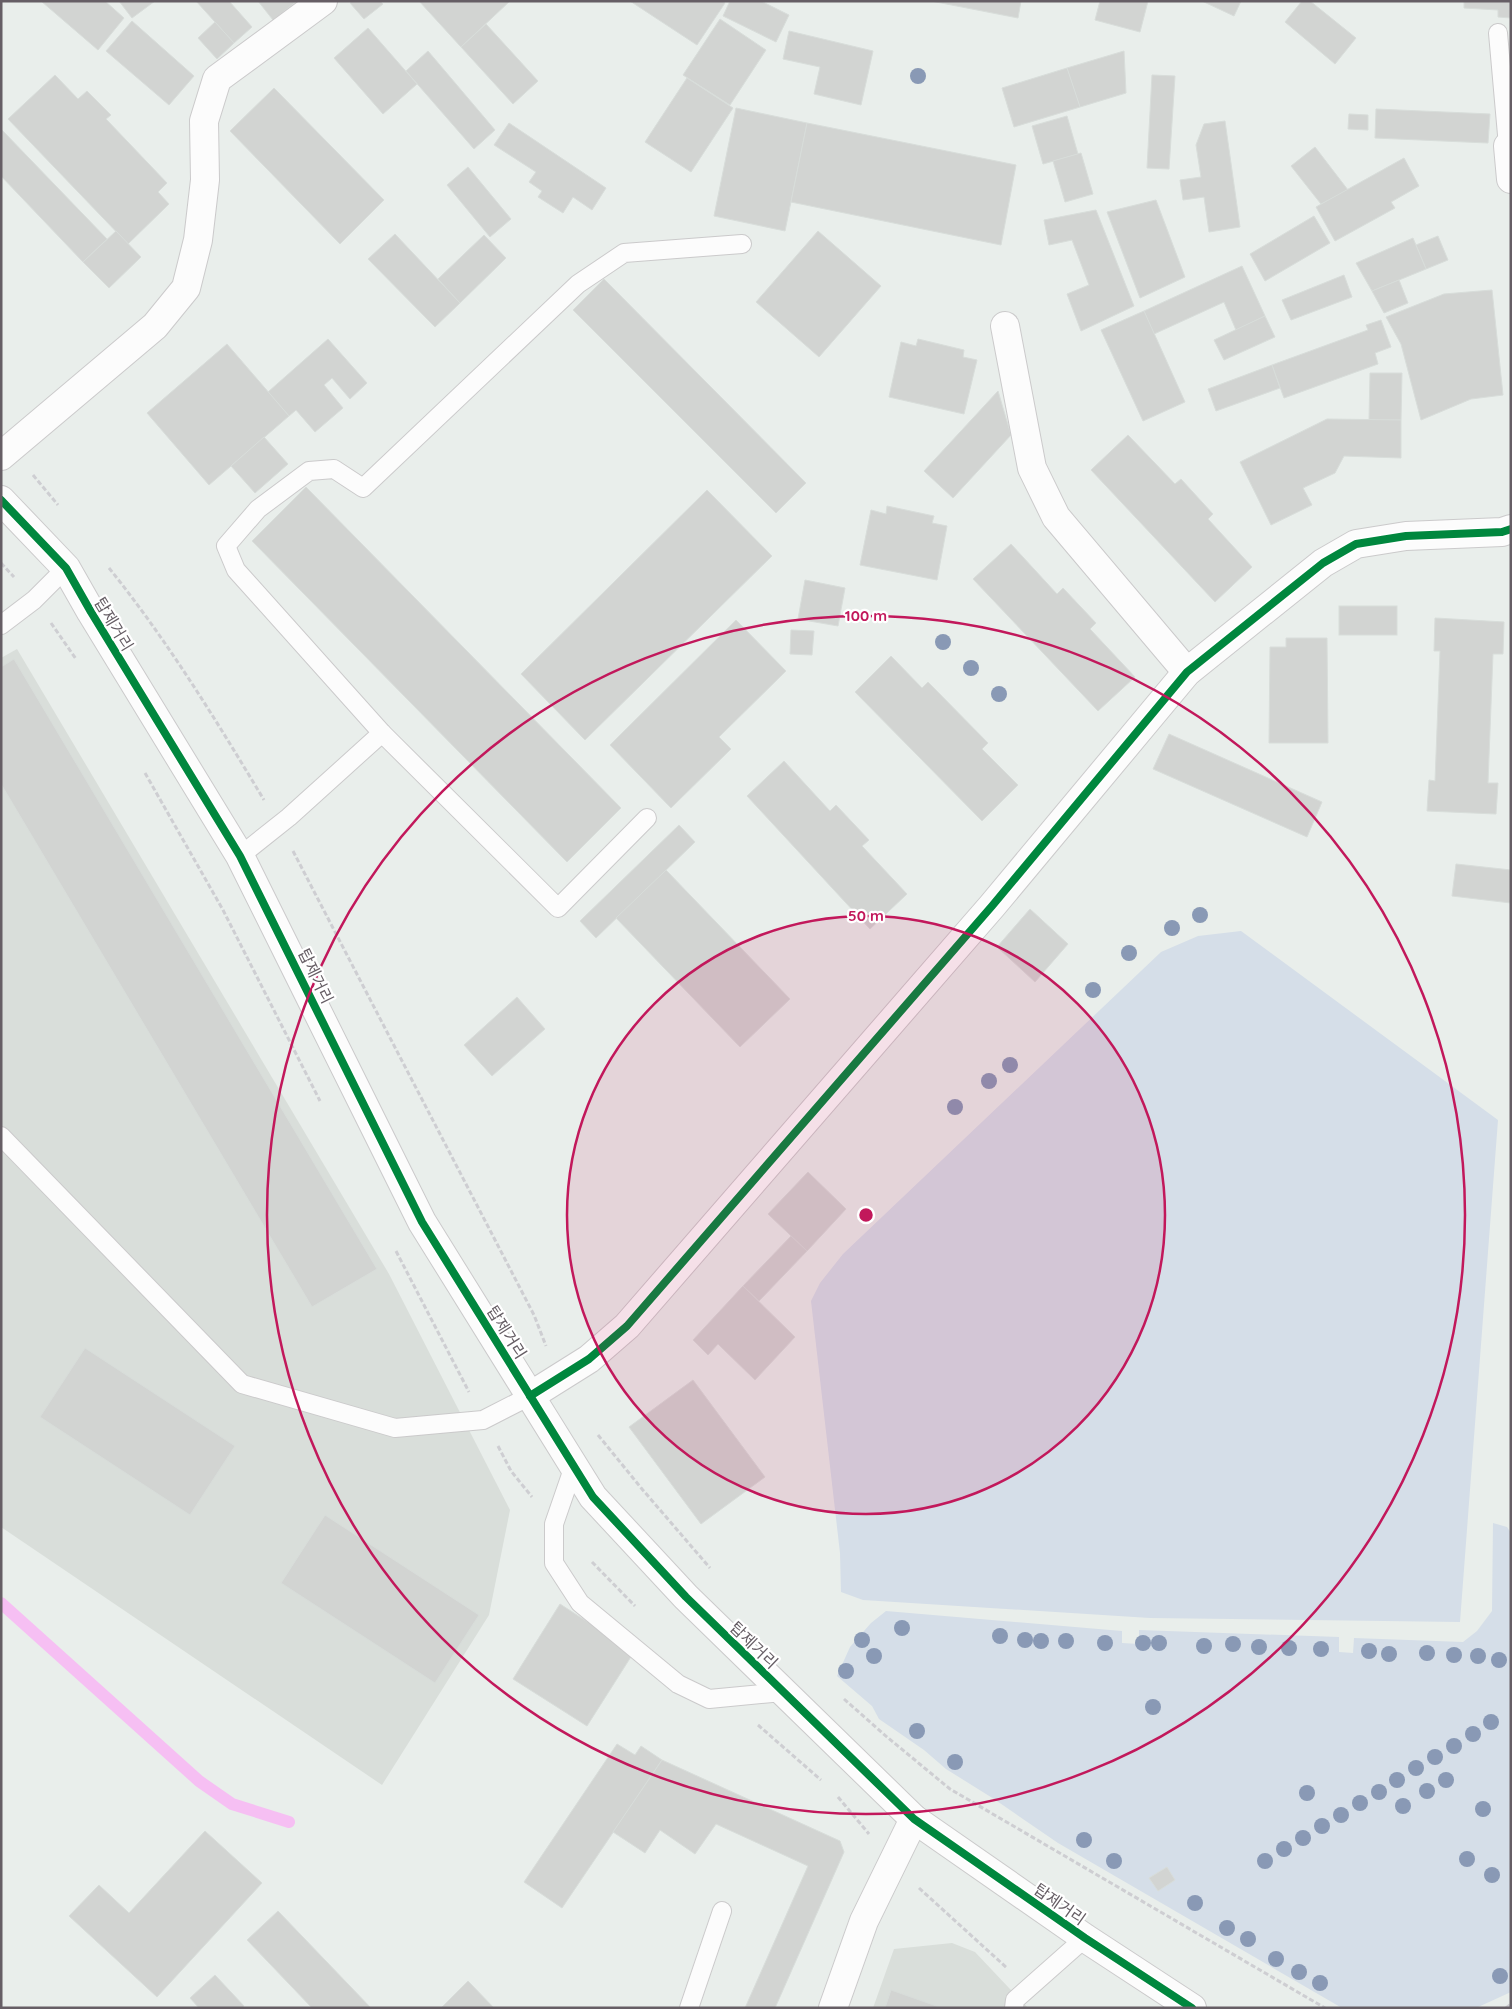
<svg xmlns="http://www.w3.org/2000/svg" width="1512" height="2009" viewBox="0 0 1512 2009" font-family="Quicksand,'Noto Sans KR',sans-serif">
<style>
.industrial{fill:#d9deda}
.green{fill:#d5dee8}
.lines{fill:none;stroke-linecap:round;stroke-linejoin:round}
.stream{stroke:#f6bff3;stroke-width:12}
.building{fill:#d2d4d2;stroke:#d8ddda}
.service-casing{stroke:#cbcacb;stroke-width:20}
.minor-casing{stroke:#cbcacb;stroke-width:30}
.path{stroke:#ceced2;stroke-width:3;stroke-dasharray:5 2.5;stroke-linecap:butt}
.service{stroke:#fcfcfc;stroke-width:18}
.minor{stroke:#fcfcfc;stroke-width:28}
.cycleway-casing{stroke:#fff;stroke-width:11}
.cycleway{stroke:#00873e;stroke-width:8}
.tree{fill:#8999b5}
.ring{fill:none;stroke:#c2185b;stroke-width:2.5}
.labels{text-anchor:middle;stroke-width:4.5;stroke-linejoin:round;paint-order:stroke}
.street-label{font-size:16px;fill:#665e65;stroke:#fff}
.centre{fill:#c2185b;stroke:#fff;stroke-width:2.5}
.ring-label{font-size:15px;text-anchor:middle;font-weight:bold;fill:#c2185b;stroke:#fff;stroke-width:4.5;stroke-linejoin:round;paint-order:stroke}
</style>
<rect width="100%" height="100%" fill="#e9eeeb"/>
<g class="industrial">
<path d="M17,649L389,1274L510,1510L489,1615L382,1785L1,1527V658Z"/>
<path d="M952,1943L975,1952L1028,2008H873L894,1949Z"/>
</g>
<g class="green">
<path d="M1241,931L1498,1120L1460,1622L1150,1618L863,1600L841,1592L840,1553L811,1301L820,1283L843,1254L1161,952L1198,936Z"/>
<path d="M1493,1523L1507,1527L1511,1533V1992L1476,2008H1342L1058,1843L994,1799L946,1769L924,1750L879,1719L872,1706L837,1676L850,1647L871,1623L886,1611L1122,1631V1643L1139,1644V1630L1339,1637V1652L1353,1653L1354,1638L1463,1642L1477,1631L1492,1611Z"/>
</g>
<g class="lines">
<path class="stream" d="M1,1603L199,1781L232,1804L289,1822"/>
</g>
<g class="building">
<path d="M41,1H105L124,18L98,50Z"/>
<path d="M119,1H155L132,18Z"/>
<path d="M196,1H229L252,27L234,43Z"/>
<path d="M258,1H297L273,20Z"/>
<path d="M352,1H380L383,4L364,19L350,3Z"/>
<path d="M419,1H510L461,47Z"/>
<path d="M630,1H722L725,3L697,45Z"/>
<path d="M730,1H761L789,15L776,42L723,16Z"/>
<path d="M931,1H1021L1018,18Z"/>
<path d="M1100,1H1148L1140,32L1095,20Z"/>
<path d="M1202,1H1241L1234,16Z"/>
<path d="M1302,1H1310L1356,38L1335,64L1285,22Z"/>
<path d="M1464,1H1511V18L1498,17V10L1464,8Z"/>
<path d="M720,19L766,50L730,105L683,75Z"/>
<path d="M132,21L194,76L169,105L106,51Z"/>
<path d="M215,22L234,43L217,59L198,38Z"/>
<path d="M486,24L538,81L513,104L461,47Z"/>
<path d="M368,28L417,84L383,114L334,58Z"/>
<path d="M789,31L873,51L861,105L814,94L820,67L783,59Z"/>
<path d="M428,51L495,130L474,149L406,71Z"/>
<path d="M1124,51L1126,93L1080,107L1067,68Z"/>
<path d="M1067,68L1080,107L1014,127L1002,88Z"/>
<path d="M55,75L78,99L87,91L111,115L106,119L167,183L158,192L169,204L128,244L8,119Z"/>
<path d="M1152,75L1175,76L1169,169L1147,168Z"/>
<path d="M687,78L733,108L691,172L645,142Z"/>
<path d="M274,88L384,200L340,244L230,131Z"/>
<path d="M736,108L807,123L785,231L714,216Z"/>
<path d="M1376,109L1490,114L1488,143L1375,138Z"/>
<path d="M1349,114L1368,115V130L1348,129Z"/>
<path d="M1067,116L1078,154L1043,164L1032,126Z"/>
<path d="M1225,121L1240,227L1209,232L1204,197L1183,200L1180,180L1201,177L1196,145L1204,124Z"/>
<path d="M509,123L606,188L592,210L573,197L563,213L538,197L542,191L529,182L536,172L494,145Z"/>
<path d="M807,123L1016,165L1001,245L791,202Z"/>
<path d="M1,129L107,239L83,262L1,176Z"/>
<path d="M1315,147L1348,190L1321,204L1291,166Z"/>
<path d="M1081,153L1093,194L1065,202L1053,161Z"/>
<path d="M1404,158L1419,186L1391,202L1395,208L1335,241L1316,207Z"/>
<path d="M468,167L511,219L490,237L447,185Z"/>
<path d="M1156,200L1185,277L1140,298L1107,212Z"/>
<path d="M1096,210L1134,306L1081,331L1067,294L1089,285L1072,240L1049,245L1044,220Z"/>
<path d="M1314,216L1330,243L1265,281L1250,254Z"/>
<path d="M116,231L141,257L109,288L83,262Z"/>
<path d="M818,231L881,286L819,357L756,302Z"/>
<path d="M395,234L460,303L435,327L368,259Z"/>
<path d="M484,235L506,258L460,303L438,279Z"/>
<path d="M1438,236L1448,260L1426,269L1416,245Z"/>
<path d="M1413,238L1426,269L1372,291L1356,263Z"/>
<path d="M1242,266L1265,316L1236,330L1224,302L1154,334L1144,311Z"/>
<path d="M1344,275L1352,297L1291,320L1282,300Z"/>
<path d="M604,279L806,483L776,513L573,310Z"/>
<path d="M1399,280L1408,303L1384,313L1372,291Z"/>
<path d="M1492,290L1503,395L1471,399L1421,420L1401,344L1386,317L1444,294Z"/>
<path d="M1144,311L1185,402L1143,421L1101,330Z"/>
<path d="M1265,316L1275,337L1224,360L1214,340Z"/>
<path d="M1381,320L1391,347L1375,353L1378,364L1284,398L1272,365L1368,330L1366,325Z"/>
<path d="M328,339L367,383L350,399L332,378L324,385L343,408L315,432L296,410L289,416L268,392Z"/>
<path d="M918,339L964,350L963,357L977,360L964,414L889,397L901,342L916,346Z"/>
<path d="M227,344L289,416L209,485L147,413Z"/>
<path d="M1272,365L1280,388L1216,411L1208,389Z"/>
<path d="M1370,373H1402L1401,420H1369Z"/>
<path d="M998,391L1011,435L953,498L924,471Z"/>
<path d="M1327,419L1401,420V458L1344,456L1335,473L1303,488L1312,505L1271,525L1240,462Z"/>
<path d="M1128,435L1175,484L1181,479L1213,514L1208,519L1252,567L1215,602L1091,470Z"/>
<path d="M264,437L288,464L255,493L231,466Z"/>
<path d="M306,487L621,808L567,862L252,541Z"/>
<path d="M707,490L772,556L585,740L521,674Z"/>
<path d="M887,506L934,516L932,523L947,526L937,580L860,565L871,510L886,514Z"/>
<path d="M1011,544L1057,594L1063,588L1096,623L1090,629L1135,677L1098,711L973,579Z"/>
<path d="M805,580L845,588L838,626L798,619Z"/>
<rect x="1339" y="606" width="58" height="29"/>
<path d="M1435,618L1504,622L1503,654H1493L1488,783H1498L1496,814L1427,811L1429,780L1435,781L1440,651H1434Z"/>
<path d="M736,620L786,671L719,737L731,749L671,808L610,745Z"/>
<path d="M791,630L814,631L812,655L790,654Z"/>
<path d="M1286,638H1327L1328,743H1269L1270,647H1286Z"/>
<path d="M891,656L922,688L928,682L988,743L982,749L1018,785L982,821L855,692Z"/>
<path d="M14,659L377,1269L312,1307L1,784V667Z"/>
<path d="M1169,734L1322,802L1307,837L1153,769Z"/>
<path d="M784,761L830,811L836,805L869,840L862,846L907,894L870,929L747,796Z"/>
<path d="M679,825L695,842L596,938L580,921Z"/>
<path d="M1456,864L1511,870V903L1452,896Z"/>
<path d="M666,870L790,999L740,1047L616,918Z"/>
<path d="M1030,909L1068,944L1035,982L997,947Z"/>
<path d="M517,997L545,1029L492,1076L464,1045Z"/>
<path d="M808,1172L846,1209L807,1251L768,1214Z"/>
<path d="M791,1236L807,1251L759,1301L743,1286Z"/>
<path d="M743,1286L795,1337L755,1380L718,1344L708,1355L693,1340Z"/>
<path d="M85,1348L235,1446L190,1515L40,1417Z"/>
<path d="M693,1380L765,1477L701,1524L629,1427Z"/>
<path d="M325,1515L479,1615L435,1683L281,1583Z"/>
<path d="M560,1604L634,1652L587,1726L513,1679Z"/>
<path d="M617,1744L635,1755L641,1746L662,1760L562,1908L524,1882Z"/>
<path d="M662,1760L840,1841L844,1852L775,2008H745L808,1866L716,1824L695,1854L660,1830L645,1853L613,1832Z"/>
<path d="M205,1831L262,1883L157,1997L69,1916L99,1885L129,1913Z"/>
<path d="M1167,1867L1175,1880L1158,1891L1149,1878Z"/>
<path d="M278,1911L371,2008H312L247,1940Z"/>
<path d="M215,1975L244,2006L242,2008H199L190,1998Z"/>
<path d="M468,1981L494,2008L442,2007Z"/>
<path d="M891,1990L942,2008H885Z"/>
</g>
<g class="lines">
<g class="service-casing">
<g id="service">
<path d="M1498,33L1508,146"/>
<path d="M1,625L34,600L66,568"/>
<path d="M647,818L558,908L382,733L236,570L226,546L258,509L309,471L334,469L363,488L578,284L624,253L742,244"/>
<path d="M240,856L289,817L382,733"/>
<path d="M1,1136L242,1384L395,1428L483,1420L530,1396"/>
<path d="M574,1466L554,1524V1563L580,1603L678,1684L709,1699L783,1692"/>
<path d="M689,2008L722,1911"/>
<path d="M1014,2008L1015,2000L1085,1938"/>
</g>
</g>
<g class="minor-casing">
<g id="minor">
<path d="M1508,146L1511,179"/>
<path d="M1005,326L1032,468L1056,517L1187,672"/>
<path d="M1,456L155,326L186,288L198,240L205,180L204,121L217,79L323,1"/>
<path d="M1,500L66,568L91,612L240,856L422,1222L593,1497L686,1597L914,1819L1085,1938L1192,2008"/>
<path d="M530,1396L589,1359L627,1326L992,906L1187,672L1323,563L1356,544L1406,536L1502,532L1511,529"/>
<path d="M833,2008L864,1921L914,1819"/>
</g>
</g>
<g class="path">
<path d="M33,475L58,505"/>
<path d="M1,563L14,577"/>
<path d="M109,568C167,640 216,720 264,800"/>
<path d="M51,623L76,659"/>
<path d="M145,773L223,910L320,1101"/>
<path d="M293,851L534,1315L546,1346"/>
<path d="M396,1251L469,1392"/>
<path d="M598,1435L642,1489L710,1568"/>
<path d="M498,1446L511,1471L532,1497"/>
<path d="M592,1562L635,1606"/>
<path d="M844,1699L887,1737L950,1789L1325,2008"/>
<path d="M758,1725L821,1780"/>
<path d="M838,1797L869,1834"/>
<path d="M919,1888L1007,1968"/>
<path d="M1506,2008L1511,2004"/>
</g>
<use href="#service" class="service"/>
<use href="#minor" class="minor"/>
<g class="cycleway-casing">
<g id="cycleway">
<path d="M1,500L66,568L91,612L240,856L422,1222L593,1497L686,1597L914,1819L1085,1938L1192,2008"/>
<path d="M530,1396L589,1359L627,1326L992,906L1187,672L1323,563L1356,544L1406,536L1502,532L1511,529"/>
</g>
</g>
<use href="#cycleway" class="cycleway"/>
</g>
<g class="tree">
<circle cx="918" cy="76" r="8"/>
<circle cx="943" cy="642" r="8"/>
<circle cx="971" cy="668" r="8"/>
<circle cx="999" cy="694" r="8"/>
<circle cx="1200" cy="915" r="8"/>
<circle cx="1172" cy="928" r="8"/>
<circle cx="1129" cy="953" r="8"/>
<circle cx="1093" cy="990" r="8"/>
<circle cx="1010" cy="1065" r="8"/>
<circle cx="989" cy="1081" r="8"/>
<circle cx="955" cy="1107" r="8"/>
<circle cx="902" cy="1628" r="8"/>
<circle cx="1000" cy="1636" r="8"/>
<circle cx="862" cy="1640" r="8"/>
<circle cx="1025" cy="1640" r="8"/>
<circle cx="1041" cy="1641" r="8"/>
<circle cx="1066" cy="1641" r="8"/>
<circle cx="1105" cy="1643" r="8"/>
<circle cx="1143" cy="1643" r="8"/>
<circle cx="1159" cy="1643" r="8"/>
<circle cx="1233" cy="1644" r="8"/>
<circle cx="1204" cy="1646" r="8"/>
<circle cx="1259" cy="1647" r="8"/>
<circle cx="1289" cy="1648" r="8"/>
<circle cx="1321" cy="1649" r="8"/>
<circle cx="1369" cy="1651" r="8"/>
<circle cx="1427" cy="1653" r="8"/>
<circle cx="1389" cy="1654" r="8"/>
<circle cx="1454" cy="1655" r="8"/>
<circle cx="874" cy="1656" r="8"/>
<circle cx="1478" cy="1656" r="8"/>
<circle cx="1499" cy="1660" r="8"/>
<circle cx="846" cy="1671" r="8"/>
<circle cx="1153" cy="1707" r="8"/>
<circle cx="1491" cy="1722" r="8"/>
<circle cx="917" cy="1731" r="8"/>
<circle cx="1473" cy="1734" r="8"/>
<circle cx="1454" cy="1746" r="8"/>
<circle cx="1435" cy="1757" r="8"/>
<circle cx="955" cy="1762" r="8"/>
<circle cx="1416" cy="1768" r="8"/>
<circle cx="1397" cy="1780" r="8"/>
<circle cx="1446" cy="1780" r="8"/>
<circle cx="1427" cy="1791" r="8"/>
<circle cx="1379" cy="1792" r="8"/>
<circle cx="1307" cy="1793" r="8"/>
<circle cx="1360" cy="1803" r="8"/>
<circle cx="1403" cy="1806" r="8"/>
<circle cx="1483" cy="1809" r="8"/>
<circle cx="1341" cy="1815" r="8"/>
<circle cx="1322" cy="1826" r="8"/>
<circle cx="1303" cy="1838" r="8"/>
<circle cx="1084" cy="1840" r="8"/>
<circle cx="1284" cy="1849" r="8"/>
<circle cx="1467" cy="1859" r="8"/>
<circle cx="1114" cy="1861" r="8"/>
<circle cx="1265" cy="1861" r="8"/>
<circle cx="1492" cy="1875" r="8"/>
<circle cx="1195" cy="1903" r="8"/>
<circle cx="1227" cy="1928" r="8"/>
<circle cx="1248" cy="1939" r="8"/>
<circle cx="1276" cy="1959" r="8"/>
<circle cx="1299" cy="1972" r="8"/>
<circle cx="1500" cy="1976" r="8"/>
<circle cx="1320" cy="1983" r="8"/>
</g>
<circle cx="866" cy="1215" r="299" fill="#c2185b" fill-opacity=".12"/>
<g class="ring">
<circle cx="866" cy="1215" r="299"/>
<circle cx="866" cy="1215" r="599"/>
</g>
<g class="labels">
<g class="street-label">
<text transform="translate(114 624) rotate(59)" y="6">탑제거리</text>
<text transform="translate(316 976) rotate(64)" y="6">탑제거리</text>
<text transform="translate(507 1332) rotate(58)" y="6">탑제거리</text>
<text transform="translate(754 1645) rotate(44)" y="6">탑제거리</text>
<text transform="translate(1060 1904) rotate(35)" y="6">탑제거리</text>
</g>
</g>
<circle cx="866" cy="1215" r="8" class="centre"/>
<g class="ring-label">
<text x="866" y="621">100 m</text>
<text x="866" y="921">50 m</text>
</g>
<rect width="1512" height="2009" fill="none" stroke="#665e65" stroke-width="5"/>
</svg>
